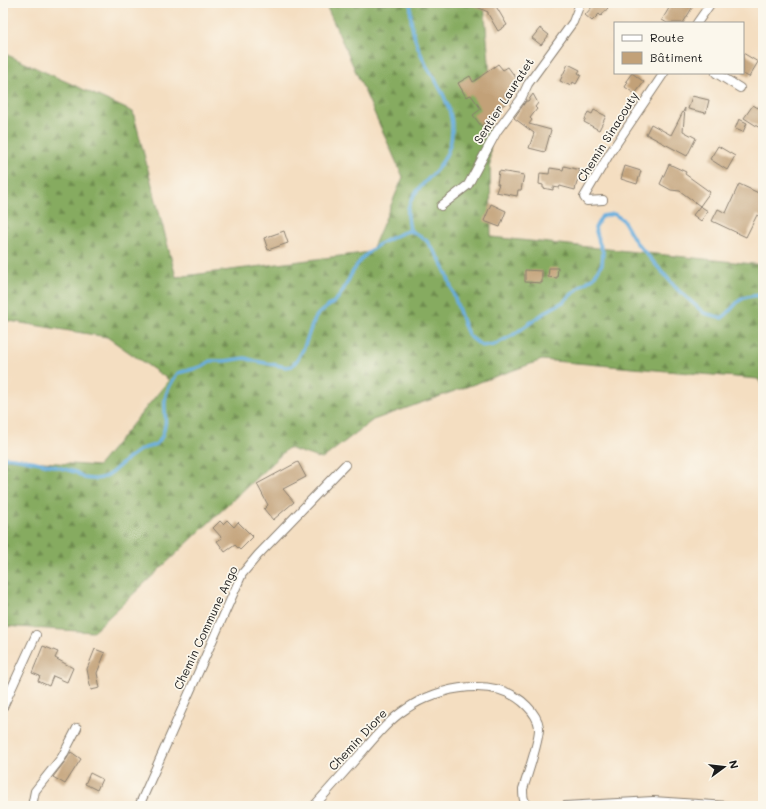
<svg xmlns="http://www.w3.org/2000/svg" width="766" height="809" viewBox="0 0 766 809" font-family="Mali,sans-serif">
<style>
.forest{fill:url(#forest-firs);stroke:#51643e}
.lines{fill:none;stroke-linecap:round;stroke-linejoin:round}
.stream{stroke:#67addd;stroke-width:3.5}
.building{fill:#c2a178}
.street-casing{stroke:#887d6e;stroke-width:10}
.street{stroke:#fff;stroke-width:8}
.labels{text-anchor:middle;stroke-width:3.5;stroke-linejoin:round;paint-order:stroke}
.street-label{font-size:12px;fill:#1c1c1c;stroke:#fbf7ec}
</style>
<defs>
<pattern id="forest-firs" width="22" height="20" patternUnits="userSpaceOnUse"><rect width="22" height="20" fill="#86ab60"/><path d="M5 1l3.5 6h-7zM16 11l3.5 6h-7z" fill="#6d8a4e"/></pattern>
</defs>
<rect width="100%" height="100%" fill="#fbf7ec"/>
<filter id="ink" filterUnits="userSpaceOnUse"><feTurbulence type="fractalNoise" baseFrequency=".025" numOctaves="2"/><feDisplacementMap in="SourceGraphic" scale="8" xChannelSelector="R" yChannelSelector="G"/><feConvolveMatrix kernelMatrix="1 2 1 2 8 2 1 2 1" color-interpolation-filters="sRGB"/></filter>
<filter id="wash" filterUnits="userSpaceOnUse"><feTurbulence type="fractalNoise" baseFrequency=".012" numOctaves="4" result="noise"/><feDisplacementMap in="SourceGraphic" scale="16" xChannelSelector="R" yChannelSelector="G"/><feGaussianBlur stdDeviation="0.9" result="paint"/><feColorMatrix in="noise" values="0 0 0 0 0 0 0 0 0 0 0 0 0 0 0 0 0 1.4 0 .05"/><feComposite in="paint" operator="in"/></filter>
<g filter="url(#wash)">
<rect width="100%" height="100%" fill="#f4dec1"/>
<path class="forest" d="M325,3H484L489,62L491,237L763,265V387L758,379L542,360L373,420L322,459L288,448L93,632L3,626V459L98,466L169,380L107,337L3,320V53L133,112L176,277L371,252L403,177Z"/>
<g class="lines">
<g class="stream">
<path d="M410,230C409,224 407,215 408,209C412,191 427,182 438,168C446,158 452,144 452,131C453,115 445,96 437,83C434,77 430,72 427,67C416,44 409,29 411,3"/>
<path d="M3,457C27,459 51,465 75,472C78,473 82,477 85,478C92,480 101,479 106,476C114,472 118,466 125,461C130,457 135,453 140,450C149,445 156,449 162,436C168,422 164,414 165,400C166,390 172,381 178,373L201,367L210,361H225L245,358L255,361L286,367L292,366C306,352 307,333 316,317C321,309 331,306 337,299C344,291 347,282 352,273C365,249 386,239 410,230L426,240L439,258L447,275L464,325L469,336L482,346L494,345L513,335L547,311L563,302L580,287L594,277L602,264L603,252L599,242L595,228L602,216L614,214L623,220L635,241L678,290L704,313L722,318C728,314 731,309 736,304C742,296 753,296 763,295"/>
</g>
</g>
<g id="blocks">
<g class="building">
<path d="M468,3H494L507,25L498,31L488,14V12Z"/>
<path d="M588,3H603L608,8L601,16L599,14L592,21L585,15L592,7Z"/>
<path d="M672,3H695L683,23H667L662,20Z"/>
<path d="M540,28L549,35L541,45L532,38Z"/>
<path d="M743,53L758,62L749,77L743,74Z"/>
<path d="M498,64L503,70L508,67L519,82L512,86L514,89L504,95L509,101L492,113L494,115L481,126L473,115L481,109L471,95L466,97L458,83L470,76L473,82Z"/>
<path d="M568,64L580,70L578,73L581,75L576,84L573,82L571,86L560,81Z"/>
<path d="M632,73L644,82L635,94L625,87L628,82L626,81Z"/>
<path d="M533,94L538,103L535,107L537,109L530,118L532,120L529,124L551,130L545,152L529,148L534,133L514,118L526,101H528Z"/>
<path d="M692,96L709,100L706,113L688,109Z"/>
<path d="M763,99V130L744,118L753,105L758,108Z"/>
<path d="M685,108L683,131L696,138L687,156L646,134L651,124L671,135Z"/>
<path d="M594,110L606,116L599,130L584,122L588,112L592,114Z"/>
<path d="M739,119L747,123L743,132L735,129Z"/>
<path d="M718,146L735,156L727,170L710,159Z"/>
<path d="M669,164L686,172L685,174L710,192L700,206L680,191L671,190L660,184Z"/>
<path d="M564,166L580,170L575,190L560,186L559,188L553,187V190L543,188V185L539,184L540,173L549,174L550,168L563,170Z"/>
<path d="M625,166L641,171L637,184L621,179Z"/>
<path d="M499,171L524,175L521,190H518L517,196L496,192L499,184H497Z"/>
<path d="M739,184L763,195V218L757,215L746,237L712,221L718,209L726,213Z"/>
<path d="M491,204L506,211L500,227L484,221Z"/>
<path d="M700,206L708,211L701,221L693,215Z"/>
<path d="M284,231L288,243L268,250L264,238Z"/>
<path d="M549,268H558L557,278L548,277Z"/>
<path d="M525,270L542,271V283L525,282Z"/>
<path d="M298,462L306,477L283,489L294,502L273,520L264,509L268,505L257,484Z"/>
<path d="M227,520L234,527L238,522L253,537L240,550L235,545L225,552L217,541L222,538L213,528L220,521L223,524Z"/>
<path d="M43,646L58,652L55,658L73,668L67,682L53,676L49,686L38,681L40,676L32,673Z"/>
<path d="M95,649L105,653L97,673L100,688L91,690L87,669Z"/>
<path d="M71,752L81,759L65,784L53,777L66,760Z"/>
<path d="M90,773L102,779L97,790L85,784Z"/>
</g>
</g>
</g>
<g filter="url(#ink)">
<use href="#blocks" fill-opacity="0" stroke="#887d6e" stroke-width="1"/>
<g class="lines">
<g class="street-casing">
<g id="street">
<path d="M697,23L711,3"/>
<path d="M716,73L740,88"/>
<path d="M603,200L587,201L584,197L610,153L664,73"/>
<path d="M441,206L468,185L497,131L521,99L528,84L573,22L578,9L579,3"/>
<path d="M3,707L36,635"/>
<path d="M32,806L35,791L62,757L77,728"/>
<path d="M139,806L242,574L258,555L345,465"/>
<path d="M314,806C330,788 347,769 363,751C376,736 389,720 406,709C439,686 497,675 527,706C533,712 538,719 539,727C540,739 527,776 523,789C523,796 523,802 529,806"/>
<path d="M565,806L653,801L728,806"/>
</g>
</g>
<use href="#street" class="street"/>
</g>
</g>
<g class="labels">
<g class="street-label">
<text transform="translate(504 101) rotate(-57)" y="4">Sentier Lauratet</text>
<text transform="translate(608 137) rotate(-58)" y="4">Chemin Sinacouty</text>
<text transform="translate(206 628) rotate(-65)" y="4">Chemin Commune Ango</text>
<text transform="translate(358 740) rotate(-47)" y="4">Chemin Diore</text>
</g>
</g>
<rect width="766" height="809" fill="none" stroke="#fbf7ec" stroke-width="16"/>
<rect x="614" y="22" width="130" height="52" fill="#fbf7ec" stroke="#a29f99"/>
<rect x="622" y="35" width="20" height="6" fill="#ffffff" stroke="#a29f99"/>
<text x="650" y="42" font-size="12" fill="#1c1c1c">Route</text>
<rect x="622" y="52" width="20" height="12" fill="#c2a178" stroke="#a29f99"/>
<text x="650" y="62" font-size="12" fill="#1c1c1c">Bâtiment</text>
<g transform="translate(724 767) rotate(75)" stroke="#fbf7ec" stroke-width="3" paint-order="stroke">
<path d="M0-3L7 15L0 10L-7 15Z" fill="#1c1c1c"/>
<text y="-6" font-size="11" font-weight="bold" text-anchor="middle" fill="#1c1c1c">N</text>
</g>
</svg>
